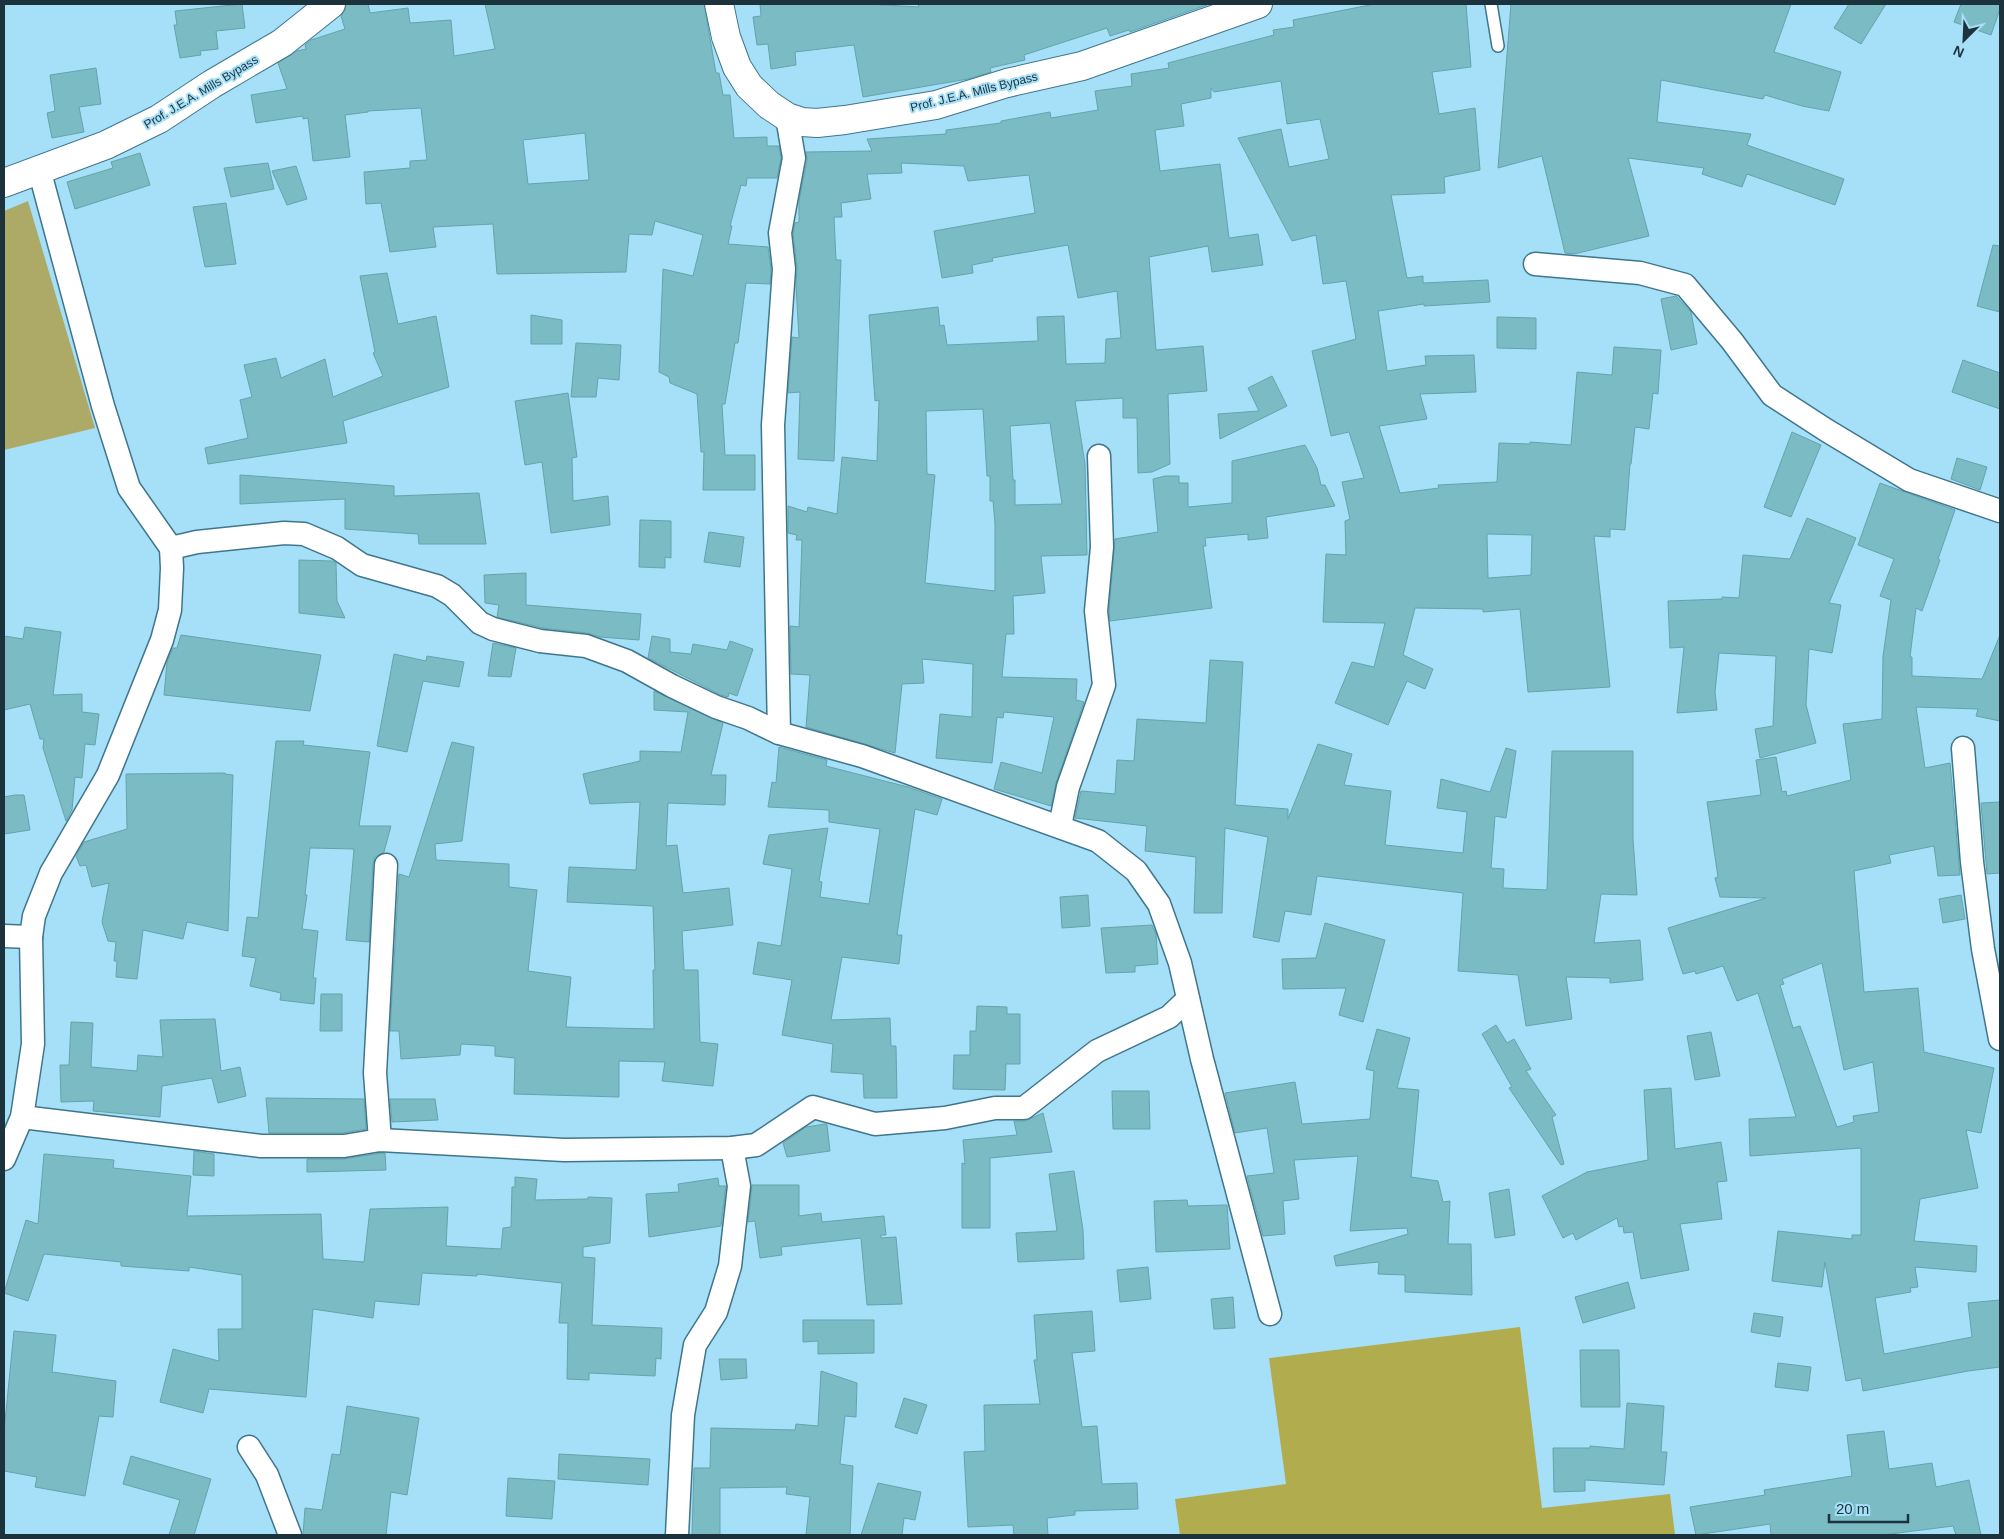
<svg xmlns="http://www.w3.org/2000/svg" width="2004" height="1539" viewBox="0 0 2004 1539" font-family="Arial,sans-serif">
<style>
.green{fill:#adaa67}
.forest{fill:#b1ac4d}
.building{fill:#7abbc4;stroke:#63a4ac;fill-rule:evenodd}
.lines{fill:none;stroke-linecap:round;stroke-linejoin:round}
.service-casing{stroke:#3f768c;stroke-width:14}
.minor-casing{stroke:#3f768c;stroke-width:25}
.tertiary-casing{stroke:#3f768c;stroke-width:30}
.service{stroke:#fff;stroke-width:11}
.minor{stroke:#fff;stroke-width:22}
.tertiary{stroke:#fff;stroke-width:28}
.labels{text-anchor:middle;stroke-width:4;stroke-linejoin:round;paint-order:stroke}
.street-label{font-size:12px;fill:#1c333d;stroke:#a6dff8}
</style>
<rect width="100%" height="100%" fill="#a6dff8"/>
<path class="green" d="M28,201L95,428L4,450V211Z"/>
<path class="forest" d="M1520,1327L1542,1508L1670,1494L1675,1535H1180L1175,1499L1286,1484L1269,1358Z"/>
<g class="building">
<path d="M242,4L245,28L216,31L218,49L200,51L201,55L180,58L174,25H177L175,11Z"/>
<path d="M346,4H368L370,13L408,8L410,23L451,20L454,56L495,49L485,4H704L716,73H719L723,95H730L734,138L767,137V146H779L781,158L777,178H747L746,186L741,185L730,226H732L728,244L768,247L771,269L770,284L746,283L738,343H735L725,404H722L725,455H755V490H703L704,452H701L697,394L670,383L669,377L659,372L663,269L693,276L703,235L655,221L652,235L629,234L626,272L497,274L493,224L433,227L436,247L390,252L381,203L366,204L364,172L410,168V161L427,160L421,108L368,111V112L345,115L350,157L313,161L308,118L303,119V116L256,123L251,95L287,89L278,63L297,51L306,49L305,45L311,40L345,29L341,16L345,10ZM585,133L589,180L528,184L523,140Z"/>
<path d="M760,4H867L919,7L918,4H1207V5L1130,32L1129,30L1110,36L1107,28L1024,55L1025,60L990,68L991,72L968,79L863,97L854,45L795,52L796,65L771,69L768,44L757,45L753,17L761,16Z"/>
<path d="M1375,4H1466L1471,67L1432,72L1439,114L1475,108L1480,170L1444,177L1445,193L1391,195L1407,278L1423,276V283L1488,280L1490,302L1424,306V304L1378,311L1387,371L1426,365L1425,356L1474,355L1476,392L1420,394L1427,419L1379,426L1400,493L1439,488L1438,485L1497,482L1499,443L1530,444V442L1571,445L1577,372L1612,375L1614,347L1661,350L1658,394L1653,393L1649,429L1635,427L1631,464H1630L1625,530L1610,529V537L1594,536L1610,687L1528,692L1520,609L1483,612V609L1415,608L1403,655L1433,669L1425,689L1407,681L1388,725L1335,703L1352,662L1374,667L1385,623L1323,622L1326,554L1346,555L1345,521L1350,519L1342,482L1364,478L1349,432L1331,436L1312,351L1356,339L1346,281L1323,284L1316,235L1292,241L1238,138L1281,129L1289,167L1329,159L1320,119L1287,124L1281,81L1214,92L1211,88V98L1181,104L1184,126L1155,130L1160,171L1220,164L1229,238L1258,234L1263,265L1212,272L1208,246L1149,257L1156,350L1203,346L1207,391L1168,394L1170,464L1152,472L1138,473L1137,418H1123V398L1075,401L1085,464L1087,555L1041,556L1045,593L1013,596L1014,634H1006L1002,677L1077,679L1076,700L1084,702L1056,783L1051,806L994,789L1001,762L1042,773L1054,717L1004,712L1003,718L997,717L992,763L936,758L940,714L972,717L973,664L922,659L924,683L902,684L895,753L806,727L810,675L791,674L790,626L799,627L802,540H796L797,535L788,533V506L807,512L808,507L837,514L842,457L877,461L879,400L875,401L869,315L938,307L940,326L944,325L947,345L1038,341L1037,317L1064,316L1066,364L1105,363L1106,339L1121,338L1117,291L1078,298L1068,245L992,258L993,261L972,265L973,273L942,278L934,231L1035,213L1029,175L968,181L964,166L901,163L902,173L867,174L871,199L841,203L842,217H834L836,260H841L834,461L798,459L800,392L788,393L792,337L799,338L796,286L797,268L793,233L795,223L799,222V201L807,160L806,152L872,151L867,139L946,134V130L1001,123V121L1050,112L1051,118L1098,110L1095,91L1132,86L1131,74L1169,68L1168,63L1274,35L1273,30L1294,27L1293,20ZM983,409L987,476H990V501H993L995,523V591L925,583L935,475L927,474L926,411ZM1050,423L1062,504L1015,505V480H1013L1010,426ZM1487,534L1532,535L1531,575L1488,578Z"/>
<path d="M1511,4H1791L1774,52L1841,72L1829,111L1802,106L1765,95L1763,99L1661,80L1657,122L1751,134L1747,145L1844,179L1835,205L1747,174L1742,187L1702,174L1704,168L1628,158L1649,236L1574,254L1565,253L1542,156L1498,168Z"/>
<path d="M1849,4H1886L1861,44L1834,28Z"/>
<path d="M1961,4H2000V9L1991,35L1954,22Z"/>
<path d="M96,68L101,104L79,107L84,132L52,138L47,113L55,111L50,75Z"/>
<path d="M140,153L150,185L75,209L67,182L113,168L111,162Z"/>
<path d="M268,163L274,189L231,197L224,168Z"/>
<path d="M296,166L307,199L287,205L272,171Z"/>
<path d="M226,203L236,264L205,267L193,207Z"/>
<path d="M1993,245L2000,246V312L1977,306Z"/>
<path d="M387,273L398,324L436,316L449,387L343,421L347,443L208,464L205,448L248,438L240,400L252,397L244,365L276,358L281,378L325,359L333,397L383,376L373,353L375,352L360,276Z"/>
<path d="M1676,296L1691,312L1697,344L1671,350L1661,299Z"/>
<path d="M531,315L562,320V344H531Z"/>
<path d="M1497,317L1536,318V349L1497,348Z"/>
<path d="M576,343L621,345L619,380L598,378L596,397H571Z"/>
<path d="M1963,360L2000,373V409L1952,392Z"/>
<path d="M1272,376L1287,406L1220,439L1218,414L1259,411L1248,388Z"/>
<path d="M568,393L577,457L572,458L573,501L608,496L610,525L551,533L542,462L525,465L515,401Z"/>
<path d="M1792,432L1821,445L1791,517L1764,507Z"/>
<path d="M1305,445L1317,468L1321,485H1325L1335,506L1266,517L1268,538L1248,540V534L1205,538L1206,546H1203L1212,608L1110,621L1109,611L1115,539L1158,532L1153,479L1165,476H1179V483H1188V507L1232,503V461Z"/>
<path d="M1957,458L1987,467L1980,490L1951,479Z"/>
<path d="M240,475L394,486V496L479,493L486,544H419L418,534L345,529V499L240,504Z"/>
<path d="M1880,483L1955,510L1938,559L1940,560L1922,611L1916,608L1910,657H1912V676L1982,679L2000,635V721L1976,716L1978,709L1916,707L1925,768L1950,763L1960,875L1938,876L1934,846L1889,855L1891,863L1854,871L1864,992L1918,988L1924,1052L1994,1068L1981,1133L1966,1130L1978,1188L1920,1199L1914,1241L1977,1246L1976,1272L1915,1267L1918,1287L1910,1288L1911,1292L1875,1298L1884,1354L1972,1337L1968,1303L2000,1300V1367L1968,1371L1863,1391L1861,1378L1846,1381L1825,1262L1822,1287L1772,1281L1778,1231L1852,1239V1235H1861V1148L1750,1156L1749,1119L1796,1117L1758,993L1737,1001L1723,966L1696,974L1695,971L1683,974L1668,928L1766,898L1720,897L1715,878L1718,877L1707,802L1761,795L1756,760L1776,757L1782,792L1786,791L1787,796L1851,780L1843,724L1882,719L1883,656L1891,600L1880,596L1894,559L1858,545ZM1822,963L1844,1070L1873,1062L1879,1112L1853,1116L1854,1122L1837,1127L1800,1026L1793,1028L1780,985L1784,984L1782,979Z"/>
<path d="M1807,518L1856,538L1829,603L1841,605L1832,653L1809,649L1806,705L1816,743L1760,758L1755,729L1773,726L1776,656L1719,653L1715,692L1717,710L1677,713L1684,647L1670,648L1668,601L1722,599V597L1739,598L1743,555L1790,559Z"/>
<path d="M640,520L671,521V558L665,557V568L639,567Z"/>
<path d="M709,532L744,537L740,567L704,562Z"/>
<path d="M299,560L332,561L336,563L337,601L345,618L299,613Z"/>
<path d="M526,573V605L641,614L639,640L600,637L587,633L542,628L497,617L499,605L485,603L484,575Z"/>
<path d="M25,627L61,632L53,695L82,694V712L99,714L95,745L85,744L82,778L75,777L72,810L66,821L43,748L44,739H40L30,704L4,710V636L23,639Z"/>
<path d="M181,635L321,655L310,711L164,695L167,662L173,648H177Z"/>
<path d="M652,636L670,639V652L691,654L693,644L727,650L730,641L753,649L737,696L729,693L728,697L721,695L648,658Z"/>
<path d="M493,643L516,648L511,677L488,676Z"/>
<path d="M394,654L426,661L427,656L464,662L459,687L423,681L407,752L377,746Z"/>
<path d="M1210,660L1243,662L1235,805L1288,809V819L1318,744L1352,754L1344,785L1391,791L1385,845L1463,853L1467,812L1437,808L1441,779L1490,792L1506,748L1516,751L1506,818L1495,816L1491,868L1504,869L1503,888L1547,890L1552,751H1633V839L1637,895L1601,894L1594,943L1640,940L1643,980L1610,983V978L1566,977L1572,1019L1526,1026L1518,975L1458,971L1463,893L1317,876L1311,915L1285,911L1279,942L1253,937L1268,837L1225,828L1222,913H1194L1196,857L1145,851L1147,826L1075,818L1081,791L1115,794L1117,760L1134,761L1137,719L1206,723Z"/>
<path d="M654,691L723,723L711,775H726L725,805L668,803L666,846L677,845L683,893L729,888L733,925L682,931L684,970H698L700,1042L718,1044L713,1086L662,1081L665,1062L619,1061V1097L514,1094L515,1058L495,1056V1046L461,1044L460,1055L401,1059L399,1031H390L399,874L409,877L452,742L474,747L462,841L435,844L436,860L509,864V887L537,890L528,971L571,977L566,1027L654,1029L653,970H655L653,906L567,902L569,867L636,870L640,802L590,804L583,774L640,761V751L681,752L688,712L654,710Z"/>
<path d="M276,741H304L303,745L370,752L359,826H391L384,852L375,857L373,864L369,942L346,940L354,849L310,848L305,895H307L302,929L318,931L313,978H316L314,1004L280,1000L281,993L250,986L256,958L242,956L247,917L258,918Z"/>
<path d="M779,747L827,760L826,766L908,787L942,799L937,815L915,809L897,935H902L899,964L842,957L831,1020L890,1018L891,1046H896L897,1098H864L863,1074L831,1072L833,1044L782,1035L792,980L753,974L758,942L781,946L792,869L763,864L769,835L828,828L819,881L822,882L820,897L869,904L880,829L829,822V810L768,807L772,782L776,783Z"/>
<path d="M225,773V774L233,775L228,931L187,922L183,939L143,930L137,979L116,977L117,961H114L116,942L108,941L102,922L109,883L92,887L86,865L80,866L76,856L84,842L127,829L126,774Z"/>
<path d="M15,795H24L30,830L4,834V797Z"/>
<path d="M2000,802V873L1987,874L1981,803Z"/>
<path d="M1088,895L1090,926L1062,928L1060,897Z"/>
<path d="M1961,895L1965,919L1943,923L1939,899Z"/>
<path d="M1325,923L1385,940L1363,1022L1339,1015L1346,988L1283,989L1282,959L1316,958Z"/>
<path d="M1152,925L1156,934L1158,964L1135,966V972L1106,973L1101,928Z"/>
<path d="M321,994H342V1031H320Z"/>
<path d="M977,1006L1007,1007V1014H1020V1064H1006L1005,1090L953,1089L954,1055H970V1031H976Z"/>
<path d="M215,1019L221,1071L240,1067L246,1096L218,1103L212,1078L162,1086L160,1117L93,1111L94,1101L61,1102L60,1065H69L71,1022L93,1023L91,1067L137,1071L138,1055L163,1057L160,1020Z"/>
<path d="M1496,1025L1507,1043L1514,1039L1531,1069L1526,1071L1556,1115L1552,1117L1564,1164L1561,1165L1509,1088L1512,1087L1482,1034Z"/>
<path d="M1377,1029L1410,1038L1397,1088L1419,1090L1411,1177L1438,1181L1443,1202L1450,1201L1448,1244H1471L1472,1295L1405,1292V1275L1378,1274L1379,1262L1336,1266L1334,1256L1408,1234L1407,1228L1350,1231L1358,1156L1294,1160L1299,1199L1283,1201L1285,1234L1263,1236L1247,1176L1274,1173L1267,1128L1235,1133L1225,1093L1295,1082L1302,1124L1370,1119L1374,1071L1366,1069Z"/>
<path d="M1711,1032L1720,1076L1695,1080L1687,1036Z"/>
<path d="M1671,1088L1675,1149L1721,1142L1727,1181L1717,1182L1722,1219L1680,1224L1689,1270L1641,1279L1633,1232L1624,1233L1623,1226L1619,1227L1617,1218L1576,1240L1573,1233L1563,1238L1542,1196L1587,1172L1648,1160L1644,1090Z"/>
<path d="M1112,1091H1149L1150,1129H1113Z"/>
<path d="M266,1098L364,1099L366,1129L343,1133H269Z"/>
<path d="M390,1099H435L438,1120L392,1122Z"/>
<path d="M1043,1113L1052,1152L990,1158V1228H962V1163L965,1164L963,1140L1017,1135L1014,1121H1025Z"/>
<path d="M825,1124L827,1125L830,1151L787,1157L783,1143L806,1127Z"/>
<path d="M194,1151L214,1154V1176L193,1175Z"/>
<path d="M381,1153H385L386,1170L307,1172V1159H344Z"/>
<path d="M44,1154L114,1160L113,1168L191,1176L187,1216L321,1214L323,1259L364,1262L370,1209L448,1207L446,1246L501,1249L503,1228L511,1227L512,1187H515V1177L537,1179L535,1200L588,1199V1197L612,1198L610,1243L583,1247V1257L595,1258L592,1325L662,1328L661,1359L656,1358L655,1376L589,1373V1380L567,1379L568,1323H559L562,1283L477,1274V1276L422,1273L419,1305L375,1301L373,1318L313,1309L306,1397L209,1389L203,1413L160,1402L173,1349L219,1361L218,1329H242V1275L189,1267V1271L121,1266V1262L44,1254L28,1301L4,1293L26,1220L38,1224Z"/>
<path d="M1074,1171L1083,1230L1084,1259L1018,1262L1016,1233L1057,1231L1049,1174Z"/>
<path d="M718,1178L719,1186H726L721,1226L649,1237L646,1194L679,1192L678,1184Z"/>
<path d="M752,1185H799V1216L821,1213L822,1222L884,1216L886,1235H881V1238L896,1237L902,1304L867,1305L861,1238L781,1247L782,1255L760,1258L755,1221L748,1222Z"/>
<path d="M1509,1189L1515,1235L1495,1238L1489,1193Z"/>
<path d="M1187,1200L1188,1206L1227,1205L1230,1249L1156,1252L1154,1201Z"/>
<path d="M1148,1267L1151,1299L1120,1302L1117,1270Z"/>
<path d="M1628,1282L1635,1308L1583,1323L1575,1297Z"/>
<path d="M1233,1297L1235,1328L1214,1329L1211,1299Z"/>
<path d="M1092,1311L1095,1351L1072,1353L1082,1427L1097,1426L1102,1484L1137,1483L1138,1509L1075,1511V1515L1047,1518L1048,1535H1014L1013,1525L968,1527L964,1452L985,1451L984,1405L1040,1404L1034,1360H1037L1034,1315Z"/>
<path d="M1754,1313L1783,1317L1780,1337L1751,1332Z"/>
<path d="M803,1320H874V1353L818,1354V1341L803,1342Z"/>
<path d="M14,1331L56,1335L52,1372L116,1381L113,1417L99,1416L85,1496L35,1487L37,1477L4,1471V1431Z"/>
<path d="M1580,1350H1619L1620,1407H1581Z"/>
<path d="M719,1359H746L747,1378L721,1380Z"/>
<path d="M1778,1363L1811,1367L1808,1391L1775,1387Z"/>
<path d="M821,1371L857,1383L856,1417L845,1416L840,1464L853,1466L850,1535H806L810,1497L786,1494L787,1487L720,1488V1535H692L694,1468H710L711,1428L795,1430L796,1424L818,1426Z"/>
<path d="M904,1398L927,1405L917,1434L895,1427Z"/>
<path d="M1627,1403L1664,1406L1661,1452H1667L1664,1485L1585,1480V1491L1554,1492L1553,1448H1590V1446L1624,1449Z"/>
<path d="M347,1406L419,1418L407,1495L391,1492L386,1535H303L305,1508L322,1510L332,1454L340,1455Z"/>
<path d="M1884,1431L1889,1469L1932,1463L1936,1487L1969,1480L1981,1535H1956L1953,1526L1882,1535H1771L1770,1524L1696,1535L1690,1507L1765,1495L1764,1490L1852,1476L1847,1435Z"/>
<path d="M559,1454L650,1459L648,1485L558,1479Z"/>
<path d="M131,1456L211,1479L194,1535H169L180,1500L123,1484Z"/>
<path d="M508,1478L555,1481L552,1519L506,1516Z"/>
<path d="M878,1483L921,1492L915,1520L904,1518L902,1535H861Z"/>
</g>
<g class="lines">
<g class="service-casing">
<path id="service" d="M1491,4L1498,46"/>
</g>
<g class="minor-casing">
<g id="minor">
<path d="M1535,264L1640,273L1685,285L1732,341L1772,395L1826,430L1909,480L2000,511"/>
<path d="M171,548L197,542L284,533L304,534L337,548L362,565L437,586L452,595L480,623L493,629L540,641L586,646L627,661L672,686L716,707L748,718L779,733L862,756L1098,841L1136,871L1159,904L1180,963L1202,1059L1270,1314"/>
<path d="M779,733L773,425L784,269L780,233L794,158L787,117"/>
<path d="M1963,748L1972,862L1983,949L2000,1039"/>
<path d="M1060,826L1068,787L1104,685L1096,611L1102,547L1099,456"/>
<path d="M4,936L31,937"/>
<path d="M22,1117L261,1146H344L380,1140L564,1150L732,1148L756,1145L813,1107L875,1124L945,1118L995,1108H1024L1097,1051L1169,1017L1188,999"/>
<path d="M380,1140L375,1073L386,865"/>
<path d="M4,1159L22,1117L33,1044L31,937L34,916L51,873L108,775L162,640L170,610L172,568L171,548L129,488L103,406L39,169"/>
<path d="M249,1447L267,1475L290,1535"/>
<path d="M677,1535L683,1415L695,1345L716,1312L730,1266L739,1186L732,1148"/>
</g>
</g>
<g class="tertiary-casing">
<g id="tertiary">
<path d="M719,4L726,37L737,67L749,86L769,105L787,117L802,122L817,123L845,120L936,105L1007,83L1082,66L1258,4"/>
<path d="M4,183L106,145L159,119L212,84L282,43L331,4"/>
</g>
</g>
<use href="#service" class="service"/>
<use href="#minor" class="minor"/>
<use href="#tertiary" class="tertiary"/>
</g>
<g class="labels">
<g class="street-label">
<text transform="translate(201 92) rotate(-31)" y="4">Prof. J.E.A. Mills Bypass</text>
<text transform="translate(974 92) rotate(-14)" y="4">Prof. J.E.A. Mills Bypass</text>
</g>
</g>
<rect width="2004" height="1539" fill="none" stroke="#1c333d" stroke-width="10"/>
<g transform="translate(1964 40) rotate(204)" stroke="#a6dff8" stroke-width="4" paint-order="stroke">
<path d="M0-4L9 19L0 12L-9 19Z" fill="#1c333d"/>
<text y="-8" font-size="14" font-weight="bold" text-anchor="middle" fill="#1c333d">N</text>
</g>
<path d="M1829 1514v8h79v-8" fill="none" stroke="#1c333d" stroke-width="2.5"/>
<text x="1836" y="1514" font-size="15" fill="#1c333d" stroke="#a6dff8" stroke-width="4" paint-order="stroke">20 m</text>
</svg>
